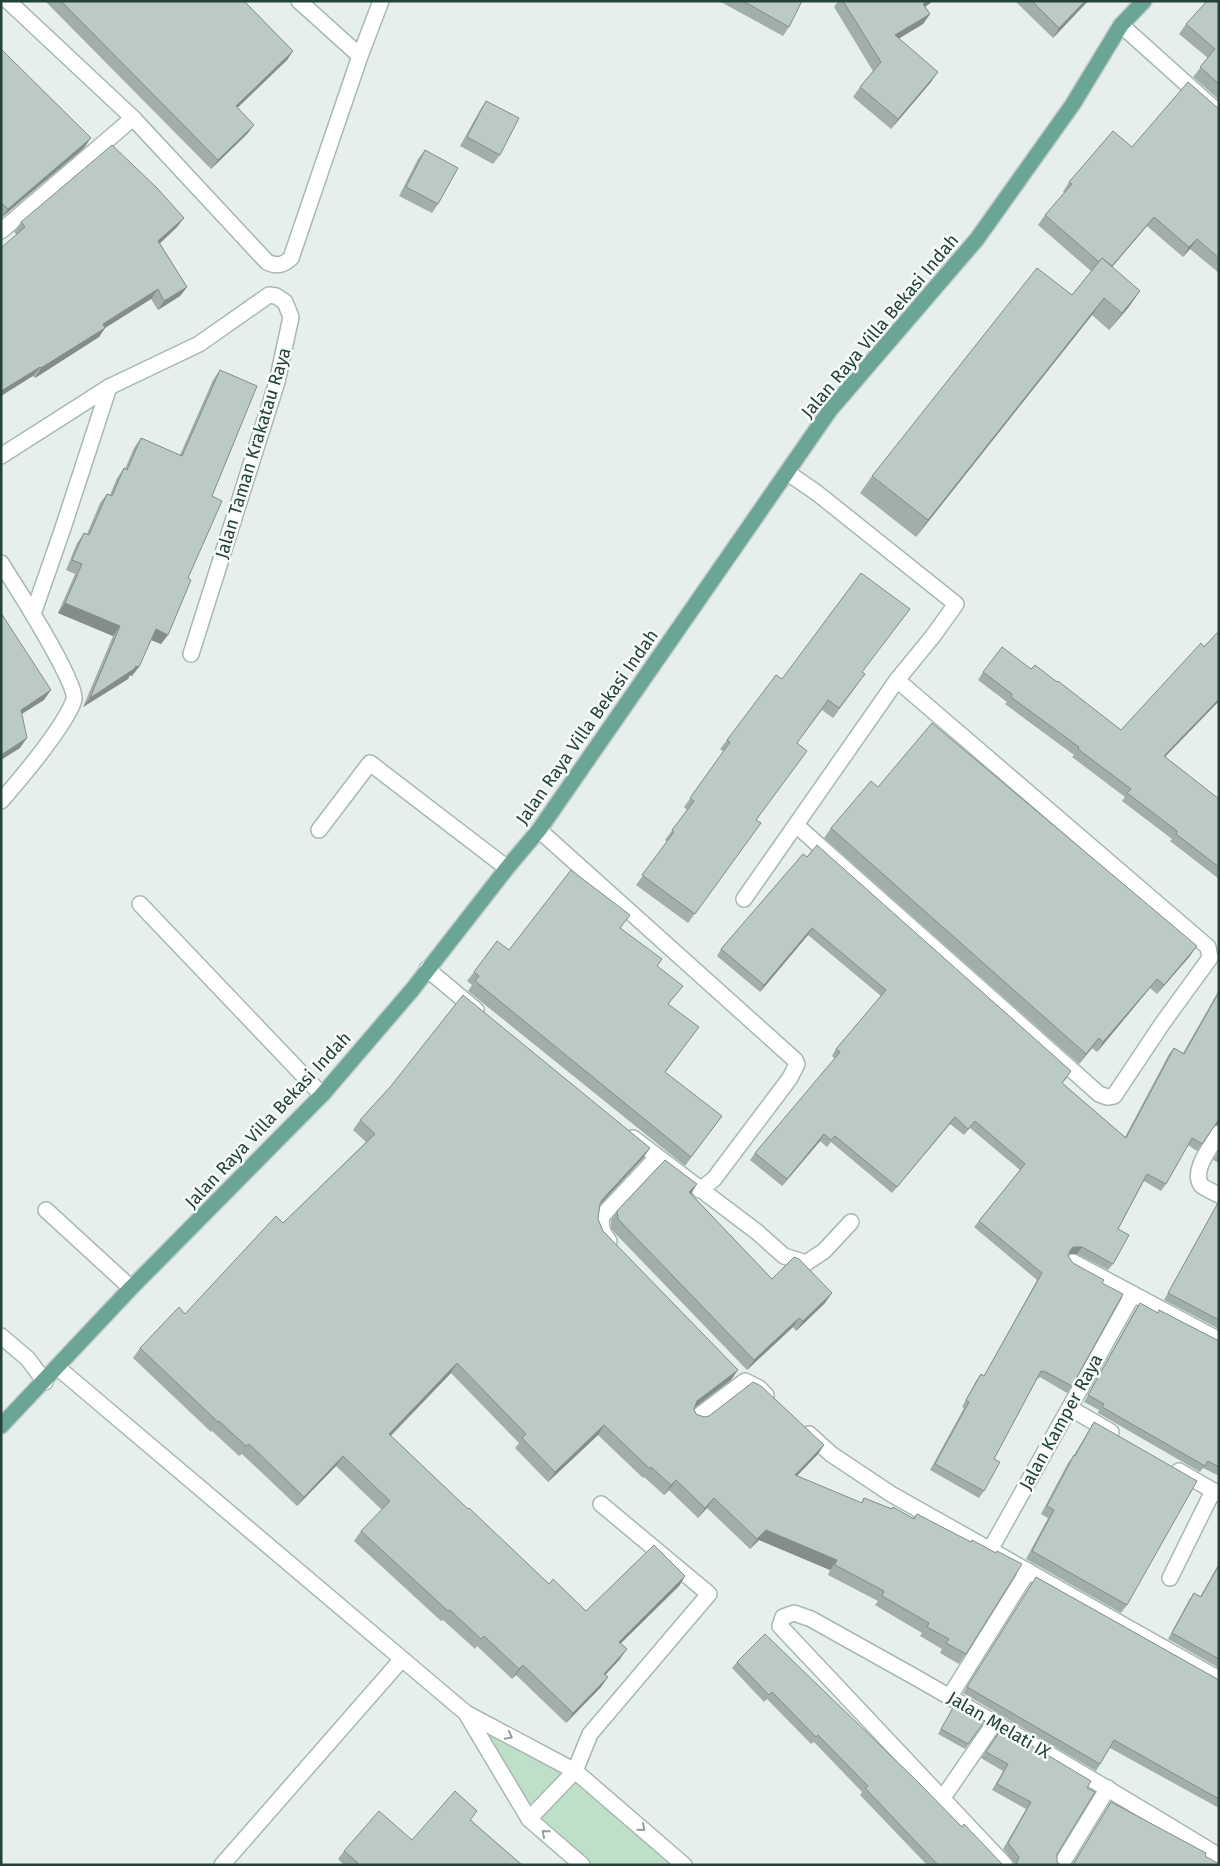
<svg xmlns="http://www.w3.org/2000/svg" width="1220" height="1866" viewBox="0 0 1220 1866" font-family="'Fira Sans',sans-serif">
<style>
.green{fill:#bfe0c8}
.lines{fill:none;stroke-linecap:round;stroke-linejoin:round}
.minor-casing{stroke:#a8b8b2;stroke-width:18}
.major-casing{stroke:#c2cac8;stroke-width:18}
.minor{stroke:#fff;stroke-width:15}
.major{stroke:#6aa596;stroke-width:15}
.wall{fill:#a1aea9}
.shaded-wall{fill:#838d89}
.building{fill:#bbcac4;stroke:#838d89}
.oneway{stroke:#92a09c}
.labels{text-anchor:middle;stroke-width:5;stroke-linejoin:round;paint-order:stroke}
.street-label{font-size:18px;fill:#24423a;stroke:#f7fbf9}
</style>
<rect width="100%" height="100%" fill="#e6efeb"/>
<path class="green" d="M466,1713L575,1771L684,1865H582L529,1819Z"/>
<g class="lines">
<g class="minor-casing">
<g id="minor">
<path d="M8,1L133,118L267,262C277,267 284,265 291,258L360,56L381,1"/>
<path d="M299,1L360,56"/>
<path d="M1121,25L1219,113"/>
<path d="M1,231L133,118"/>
<path d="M1,456L109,387L199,344L269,295L276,296L285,302L291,317L277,382L191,654"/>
<path d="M1,563C14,583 77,682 74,699C72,708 66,716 62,723C44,751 23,776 1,801"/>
<path d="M33,614L63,528L109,387"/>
<path d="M796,825L1099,1094L1107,1097L1114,1096L1162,1024L1210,958L1208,947L897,680"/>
<path d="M319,830L370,763L507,868"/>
<path d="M539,830L795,1060L797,1064L790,1078L714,1179L700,1190"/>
<path d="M744,899L897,680L933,636L956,604L817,493L788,473"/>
<path d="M140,904L322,1095"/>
<path d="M427,969L476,1010"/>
<path d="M1219,1133C1212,1146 1191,1170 1201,1185C1205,1189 1214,1192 1219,1195"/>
<path d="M633,1138L757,1232L784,1256L806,1263L824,1251L851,1222"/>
<path d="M46,1210L131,1288"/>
<path d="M609,1241C602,1232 600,1227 602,1216L657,1157"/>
<path d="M1073,1262L1219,1340"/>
<path d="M1,1336L28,1359L45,1382"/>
<path d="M57,1367L466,1713L575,1771L684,1865"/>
<path d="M1070,1408L1111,1432"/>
<path d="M696,1418L745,1381L759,1388L766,1395"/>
<path d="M809,1434L831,1454L891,1494L1219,1679"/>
<path d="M1179,1471L1219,1494"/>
<path d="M990,1550L1133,1294"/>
<path d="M1170,1578L1213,1491"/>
<path d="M950,1696L1028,1571"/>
<path d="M467,1715L529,1819L582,1865"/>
<path d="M942,1799L995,1722"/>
<path d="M529,1819L575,1771L590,1734L709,1594L601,1504"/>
<path d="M222,1865L402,1659"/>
<path d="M1005,1865L780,1626L783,1617L794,1613L811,1619C949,1695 1085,1774 1219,1856"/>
<path d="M1061,1865L1108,1788"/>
</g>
</g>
<g class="major-casing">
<path id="major" d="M1,1426L131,1288L322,1095L412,990L507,868L539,830L830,410L977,239L1073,104L1121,25L1144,1"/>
</g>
<use href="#minor" class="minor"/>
<use href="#major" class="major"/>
</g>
<g class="wall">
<path d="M45,1H244L293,51L287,60L237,108L254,125L247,134L211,169Z"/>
<path d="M719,1H802L789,27L783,36Z"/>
<path d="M838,1H933L925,7L930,14L923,24L898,39L931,82L891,129L853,97L860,87L873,71L834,7Z"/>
<path d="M1015,1H1088L1053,38Z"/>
<path d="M1219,1V100L1193,77L1208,58L1179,34L1186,24Z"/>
<path d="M1,49L84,148L1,218Z"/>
<path d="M486,101L500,155L493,164L460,146L480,110Z"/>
<path d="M1219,109V273L1190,249L1183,257L1147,226L1112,267L1140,291L1128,308L1109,330L1092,315L916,537L860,493L872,476L1072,295L1091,271L1038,225L1045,215L1064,193L1063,192L1069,182L1132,147Z"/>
<path d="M425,150L438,204L432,213L399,196L418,159Z"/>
<path d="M184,218L177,227L160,243L187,287L180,296L158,310L151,299L105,328L99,337L35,378L33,376L16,234L14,232L21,222Z"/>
<path d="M220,370L212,496L188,578L161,644L151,640L132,676L130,675L128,679L83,707L113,636L58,613L75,574L66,570L77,543L84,533L87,534L100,503L107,494L110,495L117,478L124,468L125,469L134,448L141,438L180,455L213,380Z"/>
<path d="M1219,631V701L1165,757L1219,799V879L1170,841L1172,839L1122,801L1125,797L1072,757L1074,755L1005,704L1007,702L978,680L983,672L1031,669L1057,682L1121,730Z"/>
<path d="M863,672L858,684L833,718L822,710L797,743L756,820L761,823L688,923L636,885L667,842L665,840L687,810L684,807L724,752L720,749L727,740L782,679Z"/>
<path d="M878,787L1190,956L1157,994L1150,988L1097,1052L1092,1048L1079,1064L824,838L831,828Z"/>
<path d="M803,854L1067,1078L1062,1083L1125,1137L1169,1054L1174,1048L1183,1053L1219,990V1125H1215L1197,1151L1188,1145L1166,1184L1161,1191L1144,1181L1118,1229L1113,1264L1108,1270L1077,1254H1069L1068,1256L1073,1263L1102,1283L1072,1386L1067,1393L1040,1377L1038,1379L1037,1378L994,1459L984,1491L979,1498L930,1470L964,1408L962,1407L976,1381L981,1374L984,1376L1037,1280L974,1227L1020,1170L970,1128L964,1135L950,1124L892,1193L831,1142L827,1147L820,1141L782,1186L750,1160L755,1153L835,1059L832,1056L836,1049L881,996L808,935L760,992L717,956L721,949Z"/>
<path d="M621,928L657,966L669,1005L692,1036L665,1073L722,1116L685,1166L468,991L472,985L467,981L474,972L509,950Z"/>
<path d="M360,1120L650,1148L643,1158L600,1205L598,1219L603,1231L731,1380L694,1408V1409L696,1414L704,1417L824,1445L818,1454L797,1476L861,1503L864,1498L913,1518L917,1514L966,1654L959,1664L940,1653L942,1649L920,1636L922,1633L875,1605L878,1601L828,1575L830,1570L759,1540L750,1549L707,1508L698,1518L669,1490L664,1495L644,1477L643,1478L598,1435L548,1482L515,1448L519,1443L451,1373L391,1436L468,1509L549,1584L586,1611L685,1576L679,1586L621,1643L620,1659L605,1675L608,1677L601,1687L566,1723L516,1675L512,1679L477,1646L475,1649L443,1620L441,1621L354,1541L361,1531L382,1510L336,1466L297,1506L242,1454L239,1456L212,1431L211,1432L133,1358L140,1348L185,1314L283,1223L366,1142L353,1130Z"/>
<path d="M1219,1151V1163L1213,1160Z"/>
<path d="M691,1194L772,1279L825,1303L796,1331L793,1327L747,1370L611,1229V1220L617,1211Z"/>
<path d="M1219,1201V1329L1164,1300Z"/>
<path d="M1140,1303L1157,1313L1159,1310L1219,1341V1476L1203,1468L1200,1472L1098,1413L1099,1410L1084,1402L1135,1310Z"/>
<path d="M1094,1422L1127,1605L1121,1613L1026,1559L1048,1518L1041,1514L1068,1463L1074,1455L1089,1430Z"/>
<path d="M1219,1563V1668L1168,1639L1189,1600L1194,1593L1200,1597Z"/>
<path d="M1036,1577L1219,1680V1808L1110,1748L1096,1771L963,1693Z"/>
<path d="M737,1662L962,1827L1003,1865H927L860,1795L862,1792L814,1742L811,1744L767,1699L764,1702L732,1668Z"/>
<path d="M955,1704L985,1721L965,1749L938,1734Z"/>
<path d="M1002,1728L1087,1788L1057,1854V1862L1061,1865H1014V1863L1003,1849L1026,1809L992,1790L1003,1771L981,1758Z"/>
<path d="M1111,1802L1205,1856L1072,1865Z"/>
<path d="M471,1820L522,1865H344L338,1859L344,1851L412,1840Z"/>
</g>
<g class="shaded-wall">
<path d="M927,1H933L917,13L923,4Z"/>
<path d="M1085,1H1088L1053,38L1059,28Z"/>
<path d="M930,14L923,24L888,45L895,35Z"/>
<path d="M293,51L287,60L229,116L236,106Z"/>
<path d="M938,72L931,82L891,129L898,119Z"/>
<path d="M254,125L247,134L211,169L218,160Z"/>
<path d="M91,138L84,148L1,218L8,209Z"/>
<path d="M1154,217L1147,226L1101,280L1108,270Z"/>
<path d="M184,218L177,227L152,251L158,241Z"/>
<path d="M1197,239L1190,249L1183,257L1189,247Z"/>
<path d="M187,287L180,296L158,310L164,301Z"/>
<path d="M158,289L151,299L105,328L99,337L35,378L41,368L103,324Z"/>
<path d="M1140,291L1128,308L1109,330L1122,313Z"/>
<path d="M1104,298L1092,315L916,537L928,520Z"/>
<path d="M40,367L33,376L1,396V391Z"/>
<path d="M65,603L120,626L113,636L58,613Z"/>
<path d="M156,629L168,635L161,644L149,639Z"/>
<path d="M136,666L139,667L132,676L130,675L128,679L83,707L90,698Z"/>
<path d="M51,690L44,700L14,719L21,710Z"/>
<path d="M1219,699V701L1158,764L1164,756Z"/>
<path d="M27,738L20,748L1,760V755Z"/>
<path d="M812,928L808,935L760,992L764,985Z"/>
<path d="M1197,946L1190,956L1157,994L1164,985Z"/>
<path d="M1157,979L1150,988L1097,1052L1103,1042Z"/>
<path d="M1099,1038L1092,1048L1079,1064L1086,1054Z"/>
<path d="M955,1117L950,1124L892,1193L897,1187Z"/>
<path d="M1219,1119V1125H1215Z"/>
<path d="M824,1134L820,1141L782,1186L787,1179Z"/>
<path d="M650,1148L643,1158L595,1210L602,1200Z"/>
<path d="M697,1184L691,1194L689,1192Z"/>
<path d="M1073,1247H1082L1077,1254H1068L1070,1251Z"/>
<path d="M832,1293L825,1303L796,1331L803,1321Z"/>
<path d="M799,1318L793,1327L747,1370L754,1360Z"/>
<path d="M457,1363L451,1373L382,1444L389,1434Z"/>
<path d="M738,1370L731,1380L690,1411L697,1401Z"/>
<path d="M604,1425L598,1435L548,1482L555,1472Z"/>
<path d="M824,1445L818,1454L788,1485L795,1475Z"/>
<path d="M343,1456L336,1466L297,1506L304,1497Z"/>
<path d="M676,1480L669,1490L664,1495L671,1485Z"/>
<path d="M714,1498L707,1508L698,1518L705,1508Z"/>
<path d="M766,1530L837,1560L830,1570L759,1540L750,1549L757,1539Z"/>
<path d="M685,1576L679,1586L612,1652L619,1642Z"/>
<path d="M627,1649L620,1659L597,1684L604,1674Z"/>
<path d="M523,1665L516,1675L512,1679L519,1669Z"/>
<path d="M608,1677L601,1687L566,1723L573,1713Z"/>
</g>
<g class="building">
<path d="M61,1H244L293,51L236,106L254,125L218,160Z"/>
<path d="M743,1H802L789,27Z"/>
<path d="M843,1H927L923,4L930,14L895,35L938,72L898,119L860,87L881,62Z"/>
<path d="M1032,1H1085L1059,28Z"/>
<path d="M1207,1H1219V84L1200,67L1215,49L1186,24Z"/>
<path d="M1,49L91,138L8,209L1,203Z"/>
<path d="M1188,82L1219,109V258L1197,239L1189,247L1154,217L1112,266L1102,258L1099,262L1045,215L1072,184L1069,182L1113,131L1132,147Z"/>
<path d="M486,101L519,118L500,155L467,137Z"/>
<path d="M112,145L157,188L184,218L158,241L187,287L164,301L158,289L103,324L105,328L41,368L40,367L1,391V248L25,227L21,222Z"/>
<path d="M425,150L458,168L438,204L406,187Z"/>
<path d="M1102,258L1140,291L1122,313L1104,298L928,520L872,476L1037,268L1072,295Z"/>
<path d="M220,370L257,386L212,496L222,501L188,578L191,580L168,635L156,629L139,667L136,666L134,669L90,698L120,626L65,603L82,564L72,560L84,533L89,535L107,494L112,496L124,468L127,470L141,438L182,456Z"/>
<path d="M861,573L910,609L862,672L865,674L839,708L828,700L797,743L807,751L756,820L761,823L695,914L642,875L674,832L672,830L694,801L690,798L730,742L727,740L776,675L782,679Z"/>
<path d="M1,613L51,690L21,710L27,738L1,755Z"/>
<path d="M1219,631V699L1164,756L1219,799V867L1176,834L1177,831L1127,793L1131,789L1078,749L1079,747L1011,697L1012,694L983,672L1002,647L1031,669L1035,665L1057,682L1058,681L1121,730L1201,643L1204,647Z"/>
<path d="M932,723L1197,946L1164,985L1157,979L1103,1042L1099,1038L1086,1054L831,828L871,781L878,787Z"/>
<path d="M817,845L1071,1071L1062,1083L1126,1138L1174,1048L1184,1054L1219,992V1119L1202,1144L1192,1138L1166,1184L1147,1174L1118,1229L1129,1235L1113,1264L1082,1247H1073L1070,1251L1068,1256L1073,1263L1104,1280L1102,1283L1123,1294L1072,1386L1044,1371L1043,1372L1041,1371L994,1459L1000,1462L984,1491L935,1464L969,1402L966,1400L981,1374L984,1376L1042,1273L979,1221L1025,1164L975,1121L968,1129L955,1117L897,1187L835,1136L831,1140L824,1134L787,1179L755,1153L840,1052L836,1049L886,990L812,928L764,985L721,949L803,854L807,857Z"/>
<path d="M571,870L630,915L620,928L662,959L657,966L683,986L668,1004L699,1027L665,1072L722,1116L691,1157L475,981L479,976L474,972L497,941L509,950Z"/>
<path d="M463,995L650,1148L602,1200L600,1204L598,1219L603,1231L738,1370L697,1401L694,1409L696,1414L704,1417L709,1416L753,1382L761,1386L824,1445L795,1475L862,1503L864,1498L892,1509L893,1507L914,1519L917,1514L971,1542L972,1540L996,1553L997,1551L1022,1564L966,1654L946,1643L949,1639L927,1627L929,1623L882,1596L884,1591L835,1565L837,1560L766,1530L757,1539L714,1498L705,1508L676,1480L671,1485L651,1467L650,1469L604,1425L555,1472L522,1438L526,1434L457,1363L389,1434L468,1509L469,1508L549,1584L553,1579L586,1611L654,1545L685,1576L619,1642L627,1649L604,1674L608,1677L573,1713L523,1665L519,1669L484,1636L481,1639L450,1610L448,1611L361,1531L390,1501L343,1456L304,1497L249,1444L246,1446L219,1421L218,1422L140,1348L179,1307L185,1314L276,1216L283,1223L375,1134L360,1120L391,1086Z"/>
<path d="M665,1160L697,1184L689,1192L772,1279L794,1257L799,1259L832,1293L803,1321L799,1318L754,1360L618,1219L617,1211Z"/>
<path d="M1219,1201V1320L1168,1293Z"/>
<path d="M1140,1303L1158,1313L1159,1310L1219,1341V1467L1208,1461L1205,1466L1102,1407L1104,1404L1088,1395Z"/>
<path d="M1094,1422L1197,1481L1127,1605L1032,1551L1054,1510L1047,1506L1074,1455L1075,1456Z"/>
<path d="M1219,1565V1659L1172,1633L1194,1593L1201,1597Z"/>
<path d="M1036,1577L1219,1680V1799L1114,1740L1100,1764L967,1687Z"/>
<path d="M765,1634L916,1780L962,1827L964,1824L1003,1865H938L865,1788L868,1786L818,1735L816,1737L772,1692L769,1695L737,1662Z"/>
<path d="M955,1704L985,1721L968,1744L941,1729Z"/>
<path d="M1002,1728L1091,1781L1087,1788L1095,1792L1057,1854V1862L1061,1865H1016L1019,1857L1008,1843L1031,1802L997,1784L1008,1764L986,1752Z"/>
<path d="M455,1791L477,1811L470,1820L522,1865H357L358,1863L344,1851L379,1811L412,1840Z"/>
<path d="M1111,1802L1206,1853L1205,1856L1219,1864V1865H1072L1074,1863Z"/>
</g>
<defs><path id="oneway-chevron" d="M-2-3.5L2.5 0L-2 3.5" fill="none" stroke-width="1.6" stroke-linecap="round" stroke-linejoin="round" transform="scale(1.25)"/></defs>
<g class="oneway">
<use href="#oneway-chevron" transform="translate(509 1736) rotate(28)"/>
<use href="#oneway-chevron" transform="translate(642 1828) rotate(41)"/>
<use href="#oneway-chevron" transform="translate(545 1833) rotate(-139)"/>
</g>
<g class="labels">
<g class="street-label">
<text transform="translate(880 326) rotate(-50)" y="6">Jalan Raya Villa Bekasi Indah</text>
<text transform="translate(253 453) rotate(-73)" y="6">Jalan Taman Krakatau Raya</text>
<text transform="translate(587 727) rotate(-55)" y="6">Jalan Raya Villa Bekasi Indah</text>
<text transform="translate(268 1120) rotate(-47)" y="6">Jalan Raya Villa Bekasi Indah</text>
<text transform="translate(1061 1422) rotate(-61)" y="6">Jalan Kamper Raya</text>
<text transform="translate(999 1725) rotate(30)" y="6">Jalan Melati IX</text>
</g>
</g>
<rect width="1220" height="1866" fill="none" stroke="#24423a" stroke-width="5"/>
</svg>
